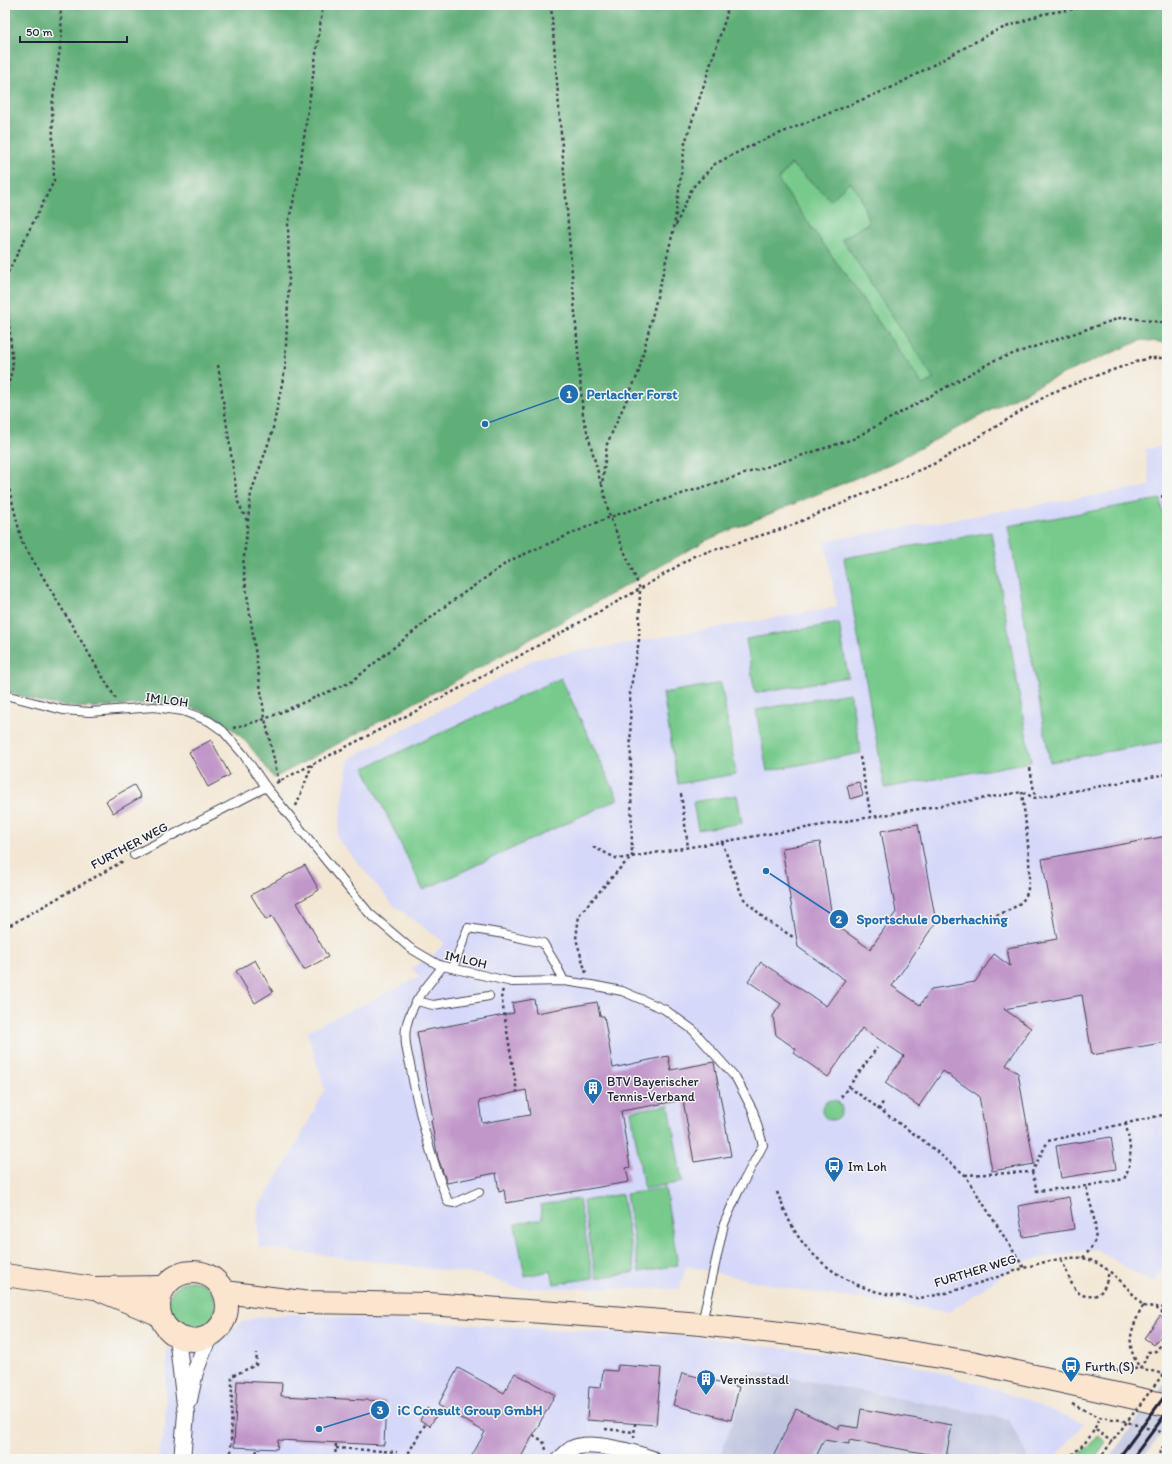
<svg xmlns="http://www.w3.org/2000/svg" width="1172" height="1464" viewBox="0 0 1172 1464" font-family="Itim,sans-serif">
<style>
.built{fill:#d5d8f9}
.industrial{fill:#bdc3de}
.green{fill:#77ca8c;stroke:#4c7664}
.forest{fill:#61ae78;stroke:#42685a;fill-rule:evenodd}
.building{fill:#c197ca;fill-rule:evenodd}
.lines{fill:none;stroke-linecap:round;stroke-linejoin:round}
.lane-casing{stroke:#414052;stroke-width:10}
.street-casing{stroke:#414052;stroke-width:18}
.secondary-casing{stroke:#414052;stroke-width:24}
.path{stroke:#414052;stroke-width:2.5;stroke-dasharray:3 3;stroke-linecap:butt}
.lane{stroke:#fff;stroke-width:8}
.street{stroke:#fff;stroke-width:16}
.secondary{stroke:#fbe5cf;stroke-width:22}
.rail{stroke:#22223b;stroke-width:3}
.path-bridge{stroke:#414052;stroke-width:2.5;stroke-dasharray:3 3;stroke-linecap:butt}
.labels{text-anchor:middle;stroke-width:3;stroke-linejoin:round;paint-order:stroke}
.street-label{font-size:13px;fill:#22223b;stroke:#f6f6f2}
.poi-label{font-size:13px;fill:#22223b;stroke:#f6f6f2;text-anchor:start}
.leader{fill:none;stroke:#1f6fb2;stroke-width:1.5}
.callout-dot{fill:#1f6fb2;stroke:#f6f6f2;stroke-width:1.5}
.mark-label{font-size:12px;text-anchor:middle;font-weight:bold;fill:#fff}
.callout-label{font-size:14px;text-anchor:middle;font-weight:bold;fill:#1f6fb2;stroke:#f6f6f2;stroke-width:3;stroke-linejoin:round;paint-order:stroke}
</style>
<rect width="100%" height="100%" fill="#f6f6f2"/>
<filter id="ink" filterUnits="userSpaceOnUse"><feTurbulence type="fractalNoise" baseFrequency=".025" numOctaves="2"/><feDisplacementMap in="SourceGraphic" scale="8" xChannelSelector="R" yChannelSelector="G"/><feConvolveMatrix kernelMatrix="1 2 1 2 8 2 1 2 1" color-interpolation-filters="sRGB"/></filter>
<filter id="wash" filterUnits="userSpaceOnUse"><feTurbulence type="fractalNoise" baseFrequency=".012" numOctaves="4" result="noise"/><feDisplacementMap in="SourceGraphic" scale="16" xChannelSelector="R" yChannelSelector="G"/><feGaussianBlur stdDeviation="0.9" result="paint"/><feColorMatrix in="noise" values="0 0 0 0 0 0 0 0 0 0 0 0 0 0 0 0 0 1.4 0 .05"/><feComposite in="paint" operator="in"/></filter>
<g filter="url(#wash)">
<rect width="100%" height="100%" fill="#f3e7d4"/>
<g class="built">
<path d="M1167,446V1265L1152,1283L1096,1249L1022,1262L949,1312L785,1288L686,1266L680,1289L517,1288L482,1275L258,1247V1207L290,1157L325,1089L307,1031L420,977L411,968L433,955L445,943L393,905L337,838L349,759L535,659L837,607L825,541L1150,486L1145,449Z"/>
<path d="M289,1314L708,1338L911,1364L995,1389L1084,1423L1054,1459H1027L1028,1456L1007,1419L751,1370L719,1459H158L165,1425L167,1349L207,1353L223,1336L240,1323L255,1318Z"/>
</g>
<g class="industrial">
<path d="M751,1370L1008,1419L1028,1456L1027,1459H719Z"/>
<path d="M1167,1380V1426L1160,1436L1142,1459H1108Z"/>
</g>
<g class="green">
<path d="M791,164L831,200L850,182L860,195L869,223L842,239L934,379L924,386L778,180Z"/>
<path d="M1160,499L1167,538V741L1050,762L1008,526Z"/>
<path d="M991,532L1031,762L885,788L844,558Z"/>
<path d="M839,623L848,677L755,693L746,639Z"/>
<path d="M561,678L618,799L423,890L364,768Z"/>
<path d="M721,683L736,774L678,784L663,693Z"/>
<path d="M850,693L861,753L767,771L756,710Z"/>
<path d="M737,795L742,823L698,830L693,802Z"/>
<circle cx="832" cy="1110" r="10"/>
<path d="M669,1105L682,1182L644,1189L631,1111Z"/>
<path d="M665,1188L678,1265L639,1272L626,1194Z"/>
<path d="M622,1194L635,1272L596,1278L583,1201Z"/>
<path d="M579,1199L593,1278L554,1284L551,1271L525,1276L515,1224L542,1219L540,1205Z"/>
<circle cx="192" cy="1305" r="24"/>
<path d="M1098,1436L1106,1442L1094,1459H1073L1089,1447Z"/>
</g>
<path class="forest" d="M5,5H1167V343L1142,340L1042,383L892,463L707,540L470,673L274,778C261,761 248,741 231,728C174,684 125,714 64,706C44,704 23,697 5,691ZM791,164L831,200L850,182L860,195L869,223L842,239L934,379L923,385L778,180Z"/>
<g id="blocks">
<g class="building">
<path d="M211,740L230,775L208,787L189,752Z"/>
<path d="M859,782L863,795L850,799L847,785Z"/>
<path d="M134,785L141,797L113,813L106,801Z"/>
<path d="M918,824L936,922L892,986L920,1005L931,989L975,982L994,954L1010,966L1007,948L1057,939L1042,859L1167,836V1042L1092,1055L1082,995L1004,1009L1031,1028L1006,1065L1018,1073L1034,1164L992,1171L979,1096L943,1071L919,1106L885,1083L904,1056L862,1028L828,1077L794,1053L796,1049L776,1035L773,1016L781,1004L748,981L761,962L826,1006L845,980L798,947L782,848L820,842L833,923L870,949L896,912L881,831Z"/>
<path d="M305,865L319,890L297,903L328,957L304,970L272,916L266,920L251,895Z"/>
<path d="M255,960L273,992L255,1003L236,971Z"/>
<path d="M534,999L536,1013L597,1002L600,1016H604L613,1068L668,1056L671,1070L714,1062L731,1156L694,1162L683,1100L621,1111L630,1167L626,1168L629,1182L506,1203L504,1190L499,1191L496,1173L447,1183L438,1158L431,1120L433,1119L417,1032L514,1013L512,1003ZM526,1090L530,1115L482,1123L479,1101Z"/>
<path d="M1111,1137L1116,1169L1061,1178L1056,1146Z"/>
<path d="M1069,1197L1074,1229L1023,1237L1018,1206Z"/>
<path d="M1160,1316L1167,1322V1328L1154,1345L1144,1338Z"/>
<path d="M618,1365L661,1368L656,1425L587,1420L589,1387L601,1388L603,1370L617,1371Z"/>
<path d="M458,1368L504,1393L515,1373L555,1395L520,1459H470L485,1432L438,1405Z"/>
<path d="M682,1373L739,1387L731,1420L673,1405Z"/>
<path d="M237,1381L282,1383L281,1396L386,1401L384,1445L278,1440L277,1449L234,1447Z"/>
<path d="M427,1408L437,1414L430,1426L420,1420Z"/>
<path d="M796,1409L839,1429V1425L858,1428L861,1409L952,1425L946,1457L849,1440V1444L824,1440L815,1459H772Z"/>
</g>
</g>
</g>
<g filter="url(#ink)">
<use href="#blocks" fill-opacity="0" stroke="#414052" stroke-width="1"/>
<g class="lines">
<g class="lane-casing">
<g id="lane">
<path d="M5,695L63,710L90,712L154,707L183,711L209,721L223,731L243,754L266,787L369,913L410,948L437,964L443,966L512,982L564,981L591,985L622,991L664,1009L693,1030L736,1078L753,1111L763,1145L738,1192L724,1224L702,1323"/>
<path d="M134,855L266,787"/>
<path d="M443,966C429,984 410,1004 406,1028C404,1040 407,1053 410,1064C418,1110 431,1158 448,1202L454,1203L479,1192"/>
<path d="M453,968L468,928L504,934L543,943L555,963L564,981"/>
<path d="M417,1001L433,1005L489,996"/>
</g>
</g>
<g class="street-casing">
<g id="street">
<path d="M177,1336L186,1414L182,1459"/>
<path d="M189,1400L195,1372L209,1336"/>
<path d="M560,1459C564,1456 568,1451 572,1449C588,1439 636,1453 652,1459"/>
</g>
</g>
<g class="secondary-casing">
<g id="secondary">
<circle cx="193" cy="1306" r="34"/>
<path d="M5,1275L94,1288L164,1287"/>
<path d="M102,1291L160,1315"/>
<path d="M225,1292L302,1302L429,1304L598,1316L701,1324L817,1337L971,1362L1167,1405"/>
</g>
</g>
<g class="path">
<path d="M551,5L583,416L601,484"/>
<path d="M676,225L692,188L715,164L754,144L893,87L995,31L1043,14L1097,5"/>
<path d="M5,278L54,181L52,106L62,34L60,5"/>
<path d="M5,284L13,366L5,397"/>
<path d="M218,365L238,502L247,521"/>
<path d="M5,472L22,542L116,699"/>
<path d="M1162,495L1167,522"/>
<path d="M233,728L265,719L351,682L448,604L511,560L610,517L853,439L995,360L1123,317L1167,323"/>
<path d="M860,757L871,817"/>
<path d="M1030,768L1035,797"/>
<path d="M279,782L265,719L243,566L251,493L272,433L285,369L289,278L288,223L297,187L323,5"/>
<path d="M276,783L474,681L640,589L694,556L785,528L938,462L1051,393L1092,377L1148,358H1167"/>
<path d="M681,794L688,847"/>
<path d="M296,806L312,765"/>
<path d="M722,842L743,898L766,920L793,937"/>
<path d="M593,847L618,859L1022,792L1035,798L1167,774"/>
<path d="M943,923C967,920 1007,919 1024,899C1036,884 1024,813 1022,792"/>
<path d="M5,928L125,860"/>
<path d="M586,973L576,939L579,915L621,867L632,857L630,693L639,640L640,589L610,517L602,485L607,444L638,374L674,228L685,143L726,17L728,5"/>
<path d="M503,990L501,995L517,1092"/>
<path d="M849,1087L925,1142L965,1175L1024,1268"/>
<path d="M841,1097L877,1048"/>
<path d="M878,1110L884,1101"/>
<path d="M1032,1172L1037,1191L1086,1186L1124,1179C1134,1158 1130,1147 1126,1124"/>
<path d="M965,1175L1032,1172L1048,1141L1167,1114"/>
<path d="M777,1192C784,1209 791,1228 803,1243C828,1273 861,1292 900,1296C906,1297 912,1298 918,1298C944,1295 967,1287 991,1279C1015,1271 1057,1255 1082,1258C1105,1261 1129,1289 1143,1306L1167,1308"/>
<path d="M1083,1258C1088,1252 1093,1247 1095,1239C1098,1226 1089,1200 1086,1186"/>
<path d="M1061,1260C1067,1269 1069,1282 1076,1290C1078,1293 1083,1296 1087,1296C1103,1298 1106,1284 1109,1272"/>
<path d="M1143,1306C1131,1329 1124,1344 1140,1368L1167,1375"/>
<path d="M1156,1308L1167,1316"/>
<path d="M1098,1370H1127L1140,1368L1144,1362L1148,1352L1156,1351L1167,1337"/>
<path d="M1072,1404L1099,1417L1120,1420L1167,1434"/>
<path d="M605,1429L634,1432"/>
<path d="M1096,1430L1112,1442"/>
<path d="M533,1435L543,1441L547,1452"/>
<path d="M634,1438L635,1424"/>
<path d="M336,1448L397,1452"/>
<path d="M246,1459L231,1455L232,1376L256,1365L257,1353"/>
<path d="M256,1459L257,1448"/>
<path d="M335,1459L336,1443"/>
<path d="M411,1459L409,1452L426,1423"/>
<path d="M1067,1459C1083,1445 1093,1438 1099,1417"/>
<path d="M1099,1459L1114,1439"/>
<path d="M1156,1459L1167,1440"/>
<path d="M1161,1459L1167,1451"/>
</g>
<use href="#lane" class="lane"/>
<use href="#street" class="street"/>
<use href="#secondary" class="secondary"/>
<g class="rail">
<path d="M1118,1459L1167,1393"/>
<path d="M1132,1459L1167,1412"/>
</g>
<path class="path-bridge" d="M1114,1439L1167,1369"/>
</g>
</g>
<defs>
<g id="building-pin" transform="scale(1)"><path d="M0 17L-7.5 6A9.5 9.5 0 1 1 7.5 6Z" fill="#1f6fb2" stroke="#f6f6f2"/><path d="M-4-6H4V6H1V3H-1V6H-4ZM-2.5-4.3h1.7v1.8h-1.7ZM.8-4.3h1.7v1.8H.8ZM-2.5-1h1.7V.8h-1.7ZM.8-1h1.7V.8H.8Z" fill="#fff"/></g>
<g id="bus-pin" transform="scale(1)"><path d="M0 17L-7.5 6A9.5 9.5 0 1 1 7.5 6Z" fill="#1f6fb2" stroke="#f6f6f2"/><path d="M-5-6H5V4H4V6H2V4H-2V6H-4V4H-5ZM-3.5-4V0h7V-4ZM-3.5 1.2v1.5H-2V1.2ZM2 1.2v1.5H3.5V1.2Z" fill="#fff"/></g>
</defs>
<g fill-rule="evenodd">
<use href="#building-pin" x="593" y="1088"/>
<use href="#bus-pin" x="834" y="1166"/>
<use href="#bus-pin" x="1071" y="1366"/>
<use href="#building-pin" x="706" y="1379"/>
</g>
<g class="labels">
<g class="street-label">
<text transform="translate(167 699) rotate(8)" y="5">IM LOH</text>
<text transform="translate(129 845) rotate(-28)" y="5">FURTHER WEG</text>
<text transform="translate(466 959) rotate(13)" y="5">IM LOH</text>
<text transform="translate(975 1270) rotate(-17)" y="5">FURTHER WEG</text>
</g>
<g class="poi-label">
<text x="607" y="1086">BTV Bayerischer<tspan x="607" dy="15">Tennis-Verband</tspan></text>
<text x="848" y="1171">Im Loh</text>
<text x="1085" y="1371">Furth (S)</text>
<text x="720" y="1384">Vereinsstadl</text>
</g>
</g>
<path class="leader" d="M485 424L569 394M766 871L839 919M319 1429L380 1410"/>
<g class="callout-dot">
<circle cx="485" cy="424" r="4"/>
<circle cx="766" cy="871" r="4"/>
<circle cx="319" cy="1429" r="4"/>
<circle cx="569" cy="394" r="10"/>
<circle cx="839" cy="919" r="10"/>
<circle cx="380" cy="1410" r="10"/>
</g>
<g class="mark-label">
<text x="569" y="398">1</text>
<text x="839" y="923">2</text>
<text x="380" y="1414">3</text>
</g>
<g class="callout-label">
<text x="632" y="399">Perlacher Forst</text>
<text x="932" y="924">Sportschule Oberhaching</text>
<text x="470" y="1415">iC Consult Group GmbH</text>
</g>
<rect width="1172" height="1464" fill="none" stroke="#f6f6f2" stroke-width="20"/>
<path d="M20 36v6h107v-6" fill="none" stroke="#22223b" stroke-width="2"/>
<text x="26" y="36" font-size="12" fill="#22223b" stroke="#f6f6f2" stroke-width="3" paint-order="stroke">50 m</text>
</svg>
